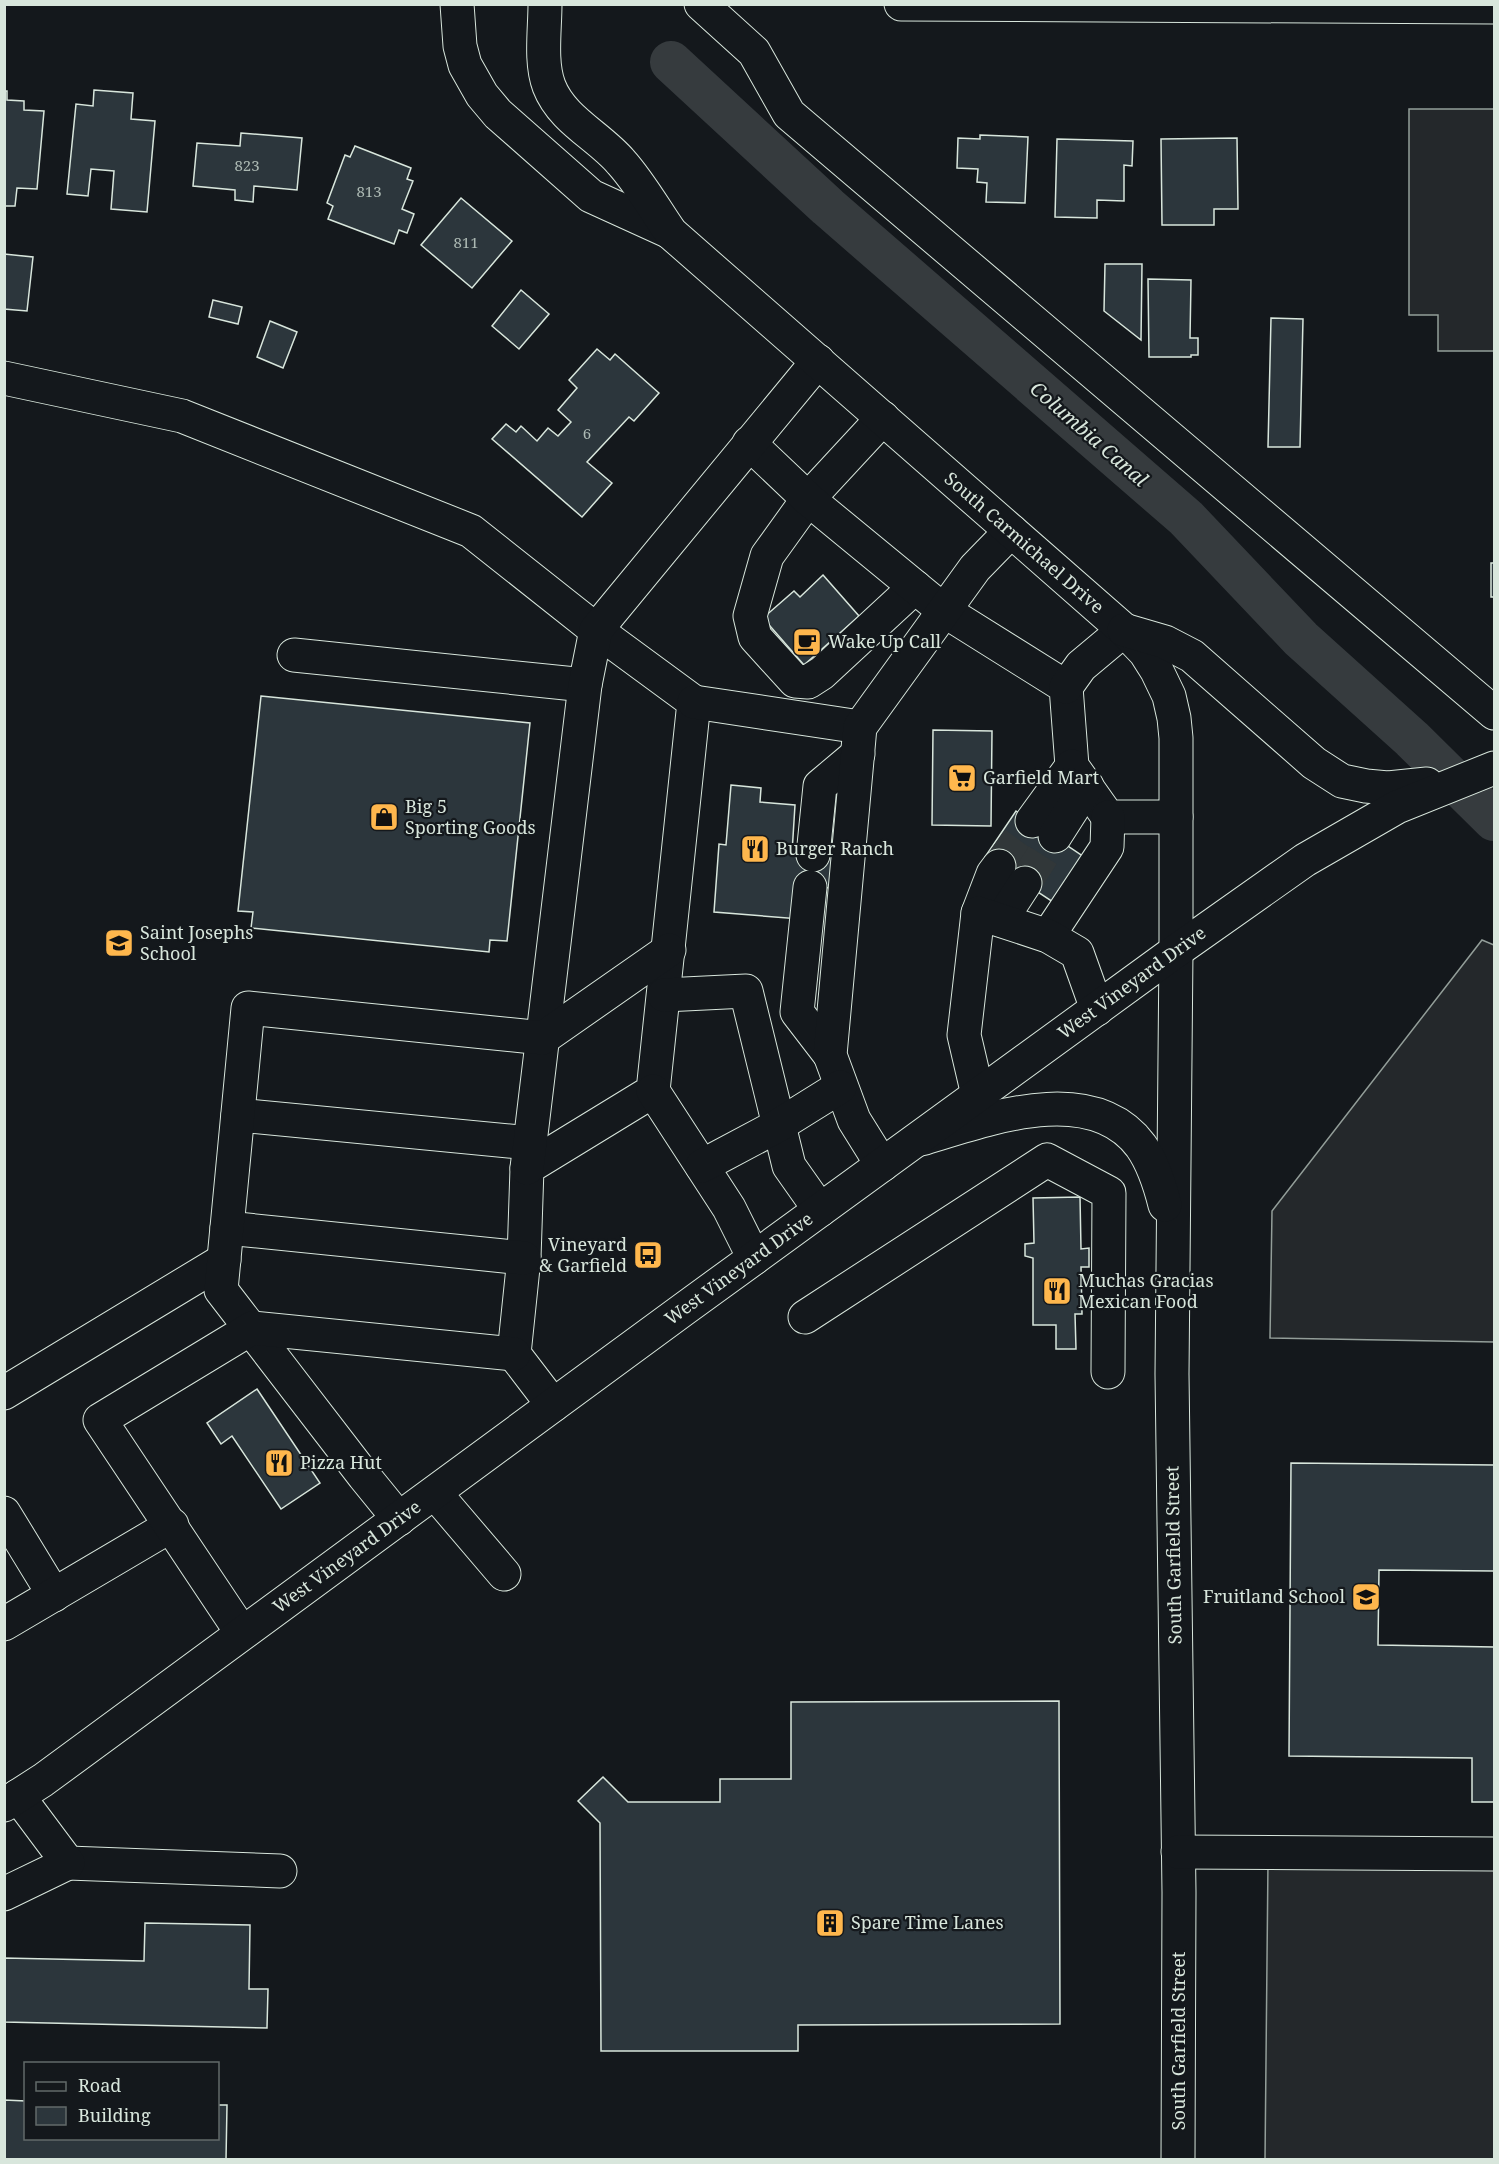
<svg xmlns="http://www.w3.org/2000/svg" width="1499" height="2164" viewBox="0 0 1499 2164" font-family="'Noto Serif',serif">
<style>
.parking{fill:#24282b;stroke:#939e99;stroke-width:1.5}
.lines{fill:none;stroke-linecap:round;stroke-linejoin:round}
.canal{stroke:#363b3e;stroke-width:42}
.building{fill:#2c363c;stroke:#d8e6dc;stroke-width:1.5}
.minor-tunnel{stroke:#313739;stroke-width:33;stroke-dasharray:33 16;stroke-linecap:butt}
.minor-casing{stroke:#d8e6dc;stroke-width:35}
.major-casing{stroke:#d8e6dc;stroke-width:35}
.minor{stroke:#14181c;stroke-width:33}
.major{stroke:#14181c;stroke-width:33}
.labels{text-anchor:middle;stroke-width:4.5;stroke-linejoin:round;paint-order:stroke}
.number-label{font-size:15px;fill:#adbab4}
.street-label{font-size:18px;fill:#d8e6dc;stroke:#14181c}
.poi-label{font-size:18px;fill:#d8e6dc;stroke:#14181c;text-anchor:start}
.water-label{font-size:20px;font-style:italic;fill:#d8e6dc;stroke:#14181c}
</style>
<rect width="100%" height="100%" fill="#14181c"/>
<g class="parking">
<path d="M1409,109H1494V351H1438V315H1409Z"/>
<path d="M1482,940L1494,945V1342L1270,1338L1272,1211Z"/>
<path d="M1268,1861L1494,1863V2159L1265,2160Z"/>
</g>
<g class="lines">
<path class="canal" d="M671,62L828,207L1186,518L1301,639L1412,739L1494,820"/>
</g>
<g class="building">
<path d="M94,90L133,93L131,119L155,121L147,212L111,209L114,171L91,169L88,196L67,194L76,104L93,106Z"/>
<path d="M4,91H7V100L24,101V110L44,111L37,189L17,188L15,206H4Z"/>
<path d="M241,133L302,138L297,190L254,186L253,202L235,200V190L193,186L197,143L240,146Z"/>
<path d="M980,135L1028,137L1025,203L986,202L987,183L977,182L978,169L957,168L958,138L980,139Z"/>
<path d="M1237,138L1238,209H1214V225H1162L1161,139Z"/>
<path d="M1057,139L1133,141L1132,166L1124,165V201L1097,200V218L1055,217Z"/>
<path d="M355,146L411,168L407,179L413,181L402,209L414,214L407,233L399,230L394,244L328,219L333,206L327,203L345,155L350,157Z"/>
<path d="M461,198L512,241L472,288L421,245Z"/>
<path d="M4,254L33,257L27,311L4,309Z"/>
<path d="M1105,264H1142L1141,340L1104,311Z"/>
<path d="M1148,279L1191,280L1190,338H1198V355H1191V357H1149Z"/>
<path d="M521,290L549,314L519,349L492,326Z"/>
<path d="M213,300L242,307L238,324L209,317Z"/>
<path d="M1271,318L1303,319L1300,447H1268Z"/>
<path d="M270,321L297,332L283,368L257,357Z"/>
<path d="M597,349L610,360L615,354L659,393L634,421L629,417L587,462L612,483L582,517L492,439L506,424L516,432L521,426L537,441L548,428L558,436L571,422L558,410L577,388L569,380Z"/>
<rect x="1491" y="563" width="3" height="34"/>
<path d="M823,575L859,616L804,665L763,618L794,591L800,597Z"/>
<path d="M261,696L530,723L507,941L490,940L489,952L251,928L253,912L238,911Z"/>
<path d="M933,730L992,731L991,826L932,825Z"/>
<path d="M731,785L761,788L760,802L795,805L792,853L832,856L830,888L802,886L800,919L714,912L719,844L726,845Z"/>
<path d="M1016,811L1090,861L1059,906L985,857Z"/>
<path d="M1080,1197L1081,1249L1089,1248V1267H1081L1082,1314H1075L1076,1349H1056V1325H1033V1258L1025,1256V1244L1034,1243L1033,1198Z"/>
<path d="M257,1389L320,1483L281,1509L232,1436L221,1444L207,1423Z"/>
<path d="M1291,1463L1494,1465V1571L1379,1570L1378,1645L1494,1647V1802H1472V1758L1289,1756Z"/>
<path d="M1059,1701L1060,2024L798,2025V2051H601L600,1823L578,1801L603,1777L628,1802H720V1779H791V1702Z"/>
<path d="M145,1923L250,1925L249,1989H268L267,2028L4,2022V1958L144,1961Z"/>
<path d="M4,2100L26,2101V2138H218V2105H227L226,2160H4Z"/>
</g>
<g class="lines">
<g class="minor-tunnel">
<path d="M999,866L1032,821"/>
<path d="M1025,883L1055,836"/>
</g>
<g class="minor-casing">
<g id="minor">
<path d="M701,4L754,52L789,114L1494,713"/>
<path d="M901,4L1494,7"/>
<path d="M4,378L182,416L471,531L596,630L694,702L653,1091L527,1168L524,1258L514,1354L553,1405"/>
<path d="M883,418L808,499L767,556L750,616L755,637L795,681L808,682L822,673L915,587"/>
<path d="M749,443L808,499L943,610L1066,687L1072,766L1108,817H1176"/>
<path d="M294,655L585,685"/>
<path d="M1066,687L1081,666L1124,630"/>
<path d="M694,702L860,727"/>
<path d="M1032,821L1072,766"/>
<path d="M1055,836L1087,786"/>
<path d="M813,855L820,786L858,754"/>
<path d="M810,887L797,1012L830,1055"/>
<path d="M978,913L993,874L999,866"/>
<path d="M1001,920L1025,883"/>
<path d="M1048,936L1107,847L1108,817"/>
<path d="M1176,951L1172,1374L1179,1892L1178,2160"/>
<path d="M664,995L746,991L789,1166L820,1210"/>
<path d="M653,1091L729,1208L754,1258"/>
<path d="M978,1095L964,1035L978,913L1048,936L1077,953L1097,1009"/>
<path d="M238,1115L530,1143"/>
<path d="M921,1139C985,1120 1091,1079 1141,1146C1153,1163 1160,1185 1165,1205"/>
<path d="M882,1165L854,1120L830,1055L860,727L975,568L1011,531"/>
<path d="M702,1166L779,1125L840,1087"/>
<path d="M527,1168L585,685L596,630L818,361"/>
<path d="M227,1228L524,1258"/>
<path d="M805,1317L1047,1160L1109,1193L1108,1372"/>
<path d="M4,1393L224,1260"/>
<path d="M435,1493L504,1574"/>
<path d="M4,1513L54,1595"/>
<path d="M399,1519L364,1476L221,1290L248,1008L543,1038L669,950"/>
<path d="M4,1624L172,1525"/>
<path d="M242,1633L100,1420L252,1328L514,1354"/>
<path d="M1178,1852L1494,1854"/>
<path d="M68,1863L280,1871"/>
<path d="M4,1894L68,1863L18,1796"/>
</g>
</g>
<g class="major-casing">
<g id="major">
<path d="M457,4L460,46L465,65L482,95L498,114L591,196L670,232"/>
<path d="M545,4C545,30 540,62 549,86C562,120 599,136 621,162C640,183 655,210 671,233L1124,630L1145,652L1157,671L1169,696L1174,718L1176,738V951"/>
<path d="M1124,630L1165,642L1192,656L1314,763L1342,781L1366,786L1388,788L1427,784"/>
<path d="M4,1805L43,1780L684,1309L1176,951L1305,860L1397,807L1494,768"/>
</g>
</g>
<use href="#minor" class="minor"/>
<use href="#major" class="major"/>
</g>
<defs>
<g id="cafe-square" transform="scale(1.5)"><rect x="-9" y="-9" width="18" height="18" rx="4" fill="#ffb74d" stroke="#14181c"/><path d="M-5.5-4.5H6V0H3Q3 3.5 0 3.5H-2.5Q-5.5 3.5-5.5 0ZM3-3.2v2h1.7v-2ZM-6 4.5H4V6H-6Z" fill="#111"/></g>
<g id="supermarket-square" transform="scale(1.5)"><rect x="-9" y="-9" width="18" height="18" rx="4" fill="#ffb74d" stroke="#14181c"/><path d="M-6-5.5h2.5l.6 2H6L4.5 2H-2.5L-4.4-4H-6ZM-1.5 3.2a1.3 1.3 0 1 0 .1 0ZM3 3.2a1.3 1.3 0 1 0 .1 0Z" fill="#111"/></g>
<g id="shop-square" transform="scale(1.5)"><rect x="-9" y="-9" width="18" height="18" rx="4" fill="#ffb74d" stroke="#14181c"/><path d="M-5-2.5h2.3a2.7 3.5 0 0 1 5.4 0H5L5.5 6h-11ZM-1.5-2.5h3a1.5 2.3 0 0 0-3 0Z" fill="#111"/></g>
<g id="restaurant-square" transform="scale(1.5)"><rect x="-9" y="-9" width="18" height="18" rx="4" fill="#ffb74d" stroke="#14181c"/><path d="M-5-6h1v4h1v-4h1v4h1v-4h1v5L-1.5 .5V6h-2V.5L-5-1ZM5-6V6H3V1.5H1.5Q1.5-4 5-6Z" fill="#111"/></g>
<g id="school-square" transform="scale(1.5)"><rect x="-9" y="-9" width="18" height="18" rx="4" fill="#ffb74d" stroke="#14181c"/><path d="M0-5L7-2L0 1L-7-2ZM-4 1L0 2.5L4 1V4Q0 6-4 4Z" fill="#111"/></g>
<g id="bus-square" transform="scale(1.5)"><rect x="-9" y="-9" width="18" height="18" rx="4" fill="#ffb74d" stroke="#14181c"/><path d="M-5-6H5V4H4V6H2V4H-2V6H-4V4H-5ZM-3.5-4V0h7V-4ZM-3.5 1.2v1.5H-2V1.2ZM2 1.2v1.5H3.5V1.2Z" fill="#111"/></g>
<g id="building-square" transform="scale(1.5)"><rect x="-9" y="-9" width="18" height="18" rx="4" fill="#ffb74d" stroke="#14181c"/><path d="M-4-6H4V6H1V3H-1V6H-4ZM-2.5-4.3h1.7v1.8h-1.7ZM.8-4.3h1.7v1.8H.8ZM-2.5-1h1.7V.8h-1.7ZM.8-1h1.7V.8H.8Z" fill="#111"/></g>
</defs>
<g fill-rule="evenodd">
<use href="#cafe-square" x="807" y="642"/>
<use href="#supermarket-square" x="962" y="778"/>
<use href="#shop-square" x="384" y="817"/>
<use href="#restaurant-square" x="755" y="849"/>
<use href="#school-square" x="119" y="943"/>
<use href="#bus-square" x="648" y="1255"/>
<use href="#restaurant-square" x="1057" y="1291"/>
<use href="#restaurant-square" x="279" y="1463"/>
<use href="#school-square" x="1366" y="1597"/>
<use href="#building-square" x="830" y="1923"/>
</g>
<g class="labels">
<g class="number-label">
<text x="247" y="171">823</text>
<text x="369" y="197">813</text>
<text x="466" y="248">811</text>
<text x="587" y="439">6</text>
</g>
<g class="street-label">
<text transform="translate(1024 543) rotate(41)" y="6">South Carmichael Drive</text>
<text transform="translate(1132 983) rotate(-36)" y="6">West Vineyard Drive</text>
<text transform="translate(739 1269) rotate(-36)" y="6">West Vineyard Drive</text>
<text transform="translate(1174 1555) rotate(-91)" y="6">South Garfield Street</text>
<text transform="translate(347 1557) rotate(-36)" y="6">West Vineyard Drive</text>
<text transform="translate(1179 2041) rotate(-90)" y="6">South Garfield Street</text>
</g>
<g class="poi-label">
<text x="828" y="648">Wake Up Call</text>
<text x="983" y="784">Garfield Mart</text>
<text x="405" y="813">Big 5<tspan x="405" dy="21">Sporting Goods</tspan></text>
<text x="776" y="855">Burger Ranch</text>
<text x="140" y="939">Saint Josephs<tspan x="140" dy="21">School</tspan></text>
<text x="627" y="1251" text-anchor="end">Vineyard<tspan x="627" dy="21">&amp; Garfield</tspan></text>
<text x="1078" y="1287">Muchas Gracias<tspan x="1078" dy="21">Mexican Food</tspan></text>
<text x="300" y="1469">Pizza Hut</text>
<text x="1345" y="1603" text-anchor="end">Fruitland School</text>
<text x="851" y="1929">Spare Time Lanes</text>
</g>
<g class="water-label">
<text transform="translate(1089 434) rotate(41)" y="7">Columbia Canal</text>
</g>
</g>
<rect width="1499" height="2164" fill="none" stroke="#d8e6dc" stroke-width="12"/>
<rect x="24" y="2062" width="195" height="78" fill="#14181c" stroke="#626a69" stroke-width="1.5"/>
<rect x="36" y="2082" width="30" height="9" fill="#14181c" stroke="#626a69" stroke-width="1.5"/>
<text x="78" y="2092" font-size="18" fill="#d8e6dc">Road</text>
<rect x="36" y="2107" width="30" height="18" fill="#2c363c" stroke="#626a69" stroke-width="1.5"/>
<text x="78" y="2122" font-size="18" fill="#d8e6dc">Building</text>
</svg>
